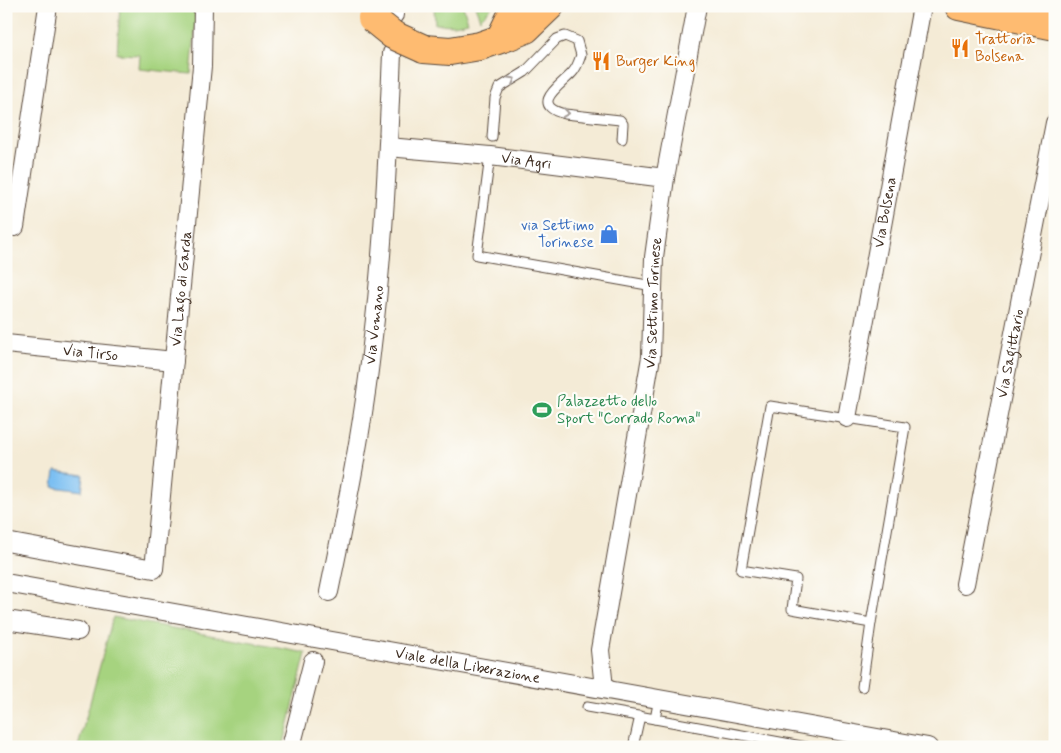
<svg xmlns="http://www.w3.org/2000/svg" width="1061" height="753" viewBox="0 0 1061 753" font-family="Mynerve,sans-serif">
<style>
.green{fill:#a6d37f;stroke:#707e4e}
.water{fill:#7bbff2;stroke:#5b7488}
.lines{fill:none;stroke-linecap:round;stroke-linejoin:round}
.service-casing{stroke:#57473a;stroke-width:11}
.minor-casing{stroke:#57473a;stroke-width:20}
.primary-casing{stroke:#57473a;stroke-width:30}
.trunk-casing{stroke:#57473a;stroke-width:30}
.service{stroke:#fff;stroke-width:9}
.minor{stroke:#fff;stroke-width:18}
.primary{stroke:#febb71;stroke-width:28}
.trunk{stroke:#febb71;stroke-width:28}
.trunk-bridge-casing{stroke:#57473a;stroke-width:30;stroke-linecap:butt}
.trunk-bridge{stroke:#febb71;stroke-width:28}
.oneway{stroke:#a79f9a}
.labels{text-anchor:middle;stroke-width:4.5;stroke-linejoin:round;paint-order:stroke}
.food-label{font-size:15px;fill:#c56008;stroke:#fdfcf7;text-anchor:start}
.street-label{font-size:15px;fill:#3b2a1e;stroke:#fdfcf7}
.shop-label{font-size:15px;fill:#366cbe;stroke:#fdfcf7;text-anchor:end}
.leisure-label{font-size:15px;fill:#27864d;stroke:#fdfcf7;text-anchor:start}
</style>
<rect width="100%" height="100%" fill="#fdfcf7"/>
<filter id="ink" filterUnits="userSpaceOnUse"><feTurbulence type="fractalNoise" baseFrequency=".02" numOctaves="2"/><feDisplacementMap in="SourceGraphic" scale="10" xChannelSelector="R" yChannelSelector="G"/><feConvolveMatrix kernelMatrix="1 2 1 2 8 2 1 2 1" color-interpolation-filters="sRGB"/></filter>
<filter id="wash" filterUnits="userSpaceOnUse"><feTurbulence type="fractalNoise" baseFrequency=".0096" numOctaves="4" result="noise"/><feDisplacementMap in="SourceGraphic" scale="20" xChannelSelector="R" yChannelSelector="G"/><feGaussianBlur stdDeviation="1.12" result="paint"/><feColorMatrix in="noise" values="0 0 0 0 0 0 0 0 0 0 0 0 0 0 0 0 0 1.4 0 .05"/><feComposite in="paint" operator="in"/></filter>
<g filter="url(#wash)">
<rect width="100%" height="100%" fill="#f4ebd6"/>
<g class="green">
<path d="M120,6H194L196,21L191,74L139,69L140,55L117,54Z"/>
<path d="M434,6H463L468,22L454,25L435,24Z"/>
<path d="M475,6H493L480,19Z"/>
<path d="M113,617L306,653L283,747H78Z"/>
</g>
<path class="water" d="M55,471L84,475L82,491L53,487Z"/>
</g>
<g filter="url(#ink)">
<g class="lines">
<g class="service-casing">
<g id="service">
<path d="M492,137L495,98L499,88L525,72L557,39L565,36L577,41L581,55C579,61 577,68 572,73C561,85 528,105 565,114L620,120L623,124L622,139"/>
<path d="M490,156L477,255L653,286"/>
<path d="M770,406L905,427L871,623L792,609L796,579L741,570Z"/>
<path d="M862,687L871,623"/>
<path d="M659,698L655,719L807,747"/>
<path d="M587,707L655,719"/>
<path d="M633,747L640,716"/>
</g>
</g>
<g class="minor-casing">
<g id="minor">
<path d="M394,15V6"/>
<path id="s1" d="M388,147L490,156L665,178"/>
<path d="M15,227L48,6"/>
<path id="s2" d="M6,344L174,361"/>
<path id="s3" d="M847,418L922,6"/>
<path id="s4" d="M6,542L154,569L202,66L203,6"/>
<path id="s5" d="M6,583L928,747"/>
<path id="s6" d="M965,584L1055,123"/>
<path id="s7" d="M329,592C346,510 363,428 372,345C384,248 388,150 392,53"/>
<path d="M6,620L78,631"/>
<path id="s8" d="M604,688L600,650L651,357L654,257L665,178L697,6"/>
<path d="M291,747L313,661"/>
</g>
</g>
<g class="primary-casing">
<path id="primary" d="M959,6L1055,26"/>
</g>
<g class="trunk-casing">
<g id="trunk">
<path d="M501,37L516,6"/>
<path d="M424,49L450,51L480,46L509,36L526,29L550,6"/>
</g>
</g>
<use href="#service" class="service"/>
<use href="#minor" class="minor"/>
<use href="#primary" class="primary"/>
<use href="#trunk" class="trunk"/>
<g class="trunk-bridge-casing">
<path id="trunk-bridge" d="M372,18L393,35L424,49"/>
</g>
<use href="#trunk-bridge" class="trunk-bridge"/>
</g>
<defs><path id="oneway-chevron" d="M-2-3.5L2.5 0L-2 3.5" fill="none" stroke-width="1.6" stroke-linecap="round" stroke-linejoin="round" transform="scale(1.25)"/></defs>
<g class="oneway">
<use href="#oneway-chevron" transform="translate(512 80) rotate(-30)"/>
<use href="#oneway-chevron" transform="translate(566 113) rotate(8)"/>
</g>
</g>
<defs>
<g id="restaurant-bare" transform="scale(1.5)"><path d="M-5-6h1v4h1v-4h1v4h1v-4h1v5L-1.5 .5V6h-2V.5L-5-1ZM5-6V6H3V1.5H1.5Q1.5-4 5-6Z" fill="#e8710a" stroke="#fdfcf7" stroke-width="2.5" paint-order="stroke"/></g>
<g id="shop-bare" transform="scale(1.5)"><path d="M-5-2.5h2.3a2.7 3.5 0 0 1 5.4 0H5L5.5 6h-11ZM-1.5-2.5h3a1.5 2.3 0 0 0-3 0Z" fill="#3f7fe0" stroke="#fdfcf7" stroke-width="2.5" paint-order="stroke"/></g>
<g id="stadium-bare" transform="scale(1.5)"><path d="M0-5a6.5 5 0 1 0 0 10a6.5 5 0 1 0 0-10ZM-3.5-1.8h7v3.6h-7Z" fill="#2e9e5b" stroke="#fdfcf7" stroke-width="2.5" paint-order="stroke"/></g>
</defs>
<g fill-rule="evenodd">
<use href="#restaurant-bare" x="960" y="48"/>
<use href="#restaurant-bare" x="601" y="61"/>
<use href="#shop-bare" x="609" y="234"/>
<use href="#stadium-bare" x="542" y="410"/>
</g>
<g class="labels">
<g class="food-label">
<text x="975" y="44">Trattoria<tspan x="975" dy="17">Bolsena</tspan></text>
<text x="616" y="66">Burger King</text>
</g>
<g class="street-label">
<text dy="5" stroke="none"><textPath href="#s1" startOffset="139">Via Agri</textPath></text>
<text dy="5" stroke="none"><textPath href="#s3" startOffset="209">Via Bolsena</textPath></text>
<text dy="5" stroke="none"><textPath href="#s4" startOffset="432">Via Lago di Garda</textPath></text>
<text dy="5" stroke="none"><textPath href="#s8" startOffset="390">Via Settimo Torinese</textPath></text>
<text dy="5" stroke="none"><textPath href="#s7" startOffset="271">Via Vomano</textPath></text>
<text dy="5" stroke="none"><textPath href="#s2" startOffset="85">Via Tirso</textPath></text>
<text dy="5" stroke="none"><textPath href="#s6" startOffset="235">Via Sagittario</textPath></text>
<text dy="5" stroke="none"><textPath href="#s5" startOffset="469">Viale della Liberazione</textPath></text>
</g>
<g class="shop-label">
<text x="594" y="230">via Settimo<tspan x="594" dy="17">Torinese</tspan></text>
</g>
<g class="leisure-label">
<text x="557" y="406">Palazzetto dello<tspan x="557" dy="17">Sport "Corrado Roma"</tspan></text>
</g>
</g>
<rect width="1061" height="753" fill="none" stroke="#fdfcf7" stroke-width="25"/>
</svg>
